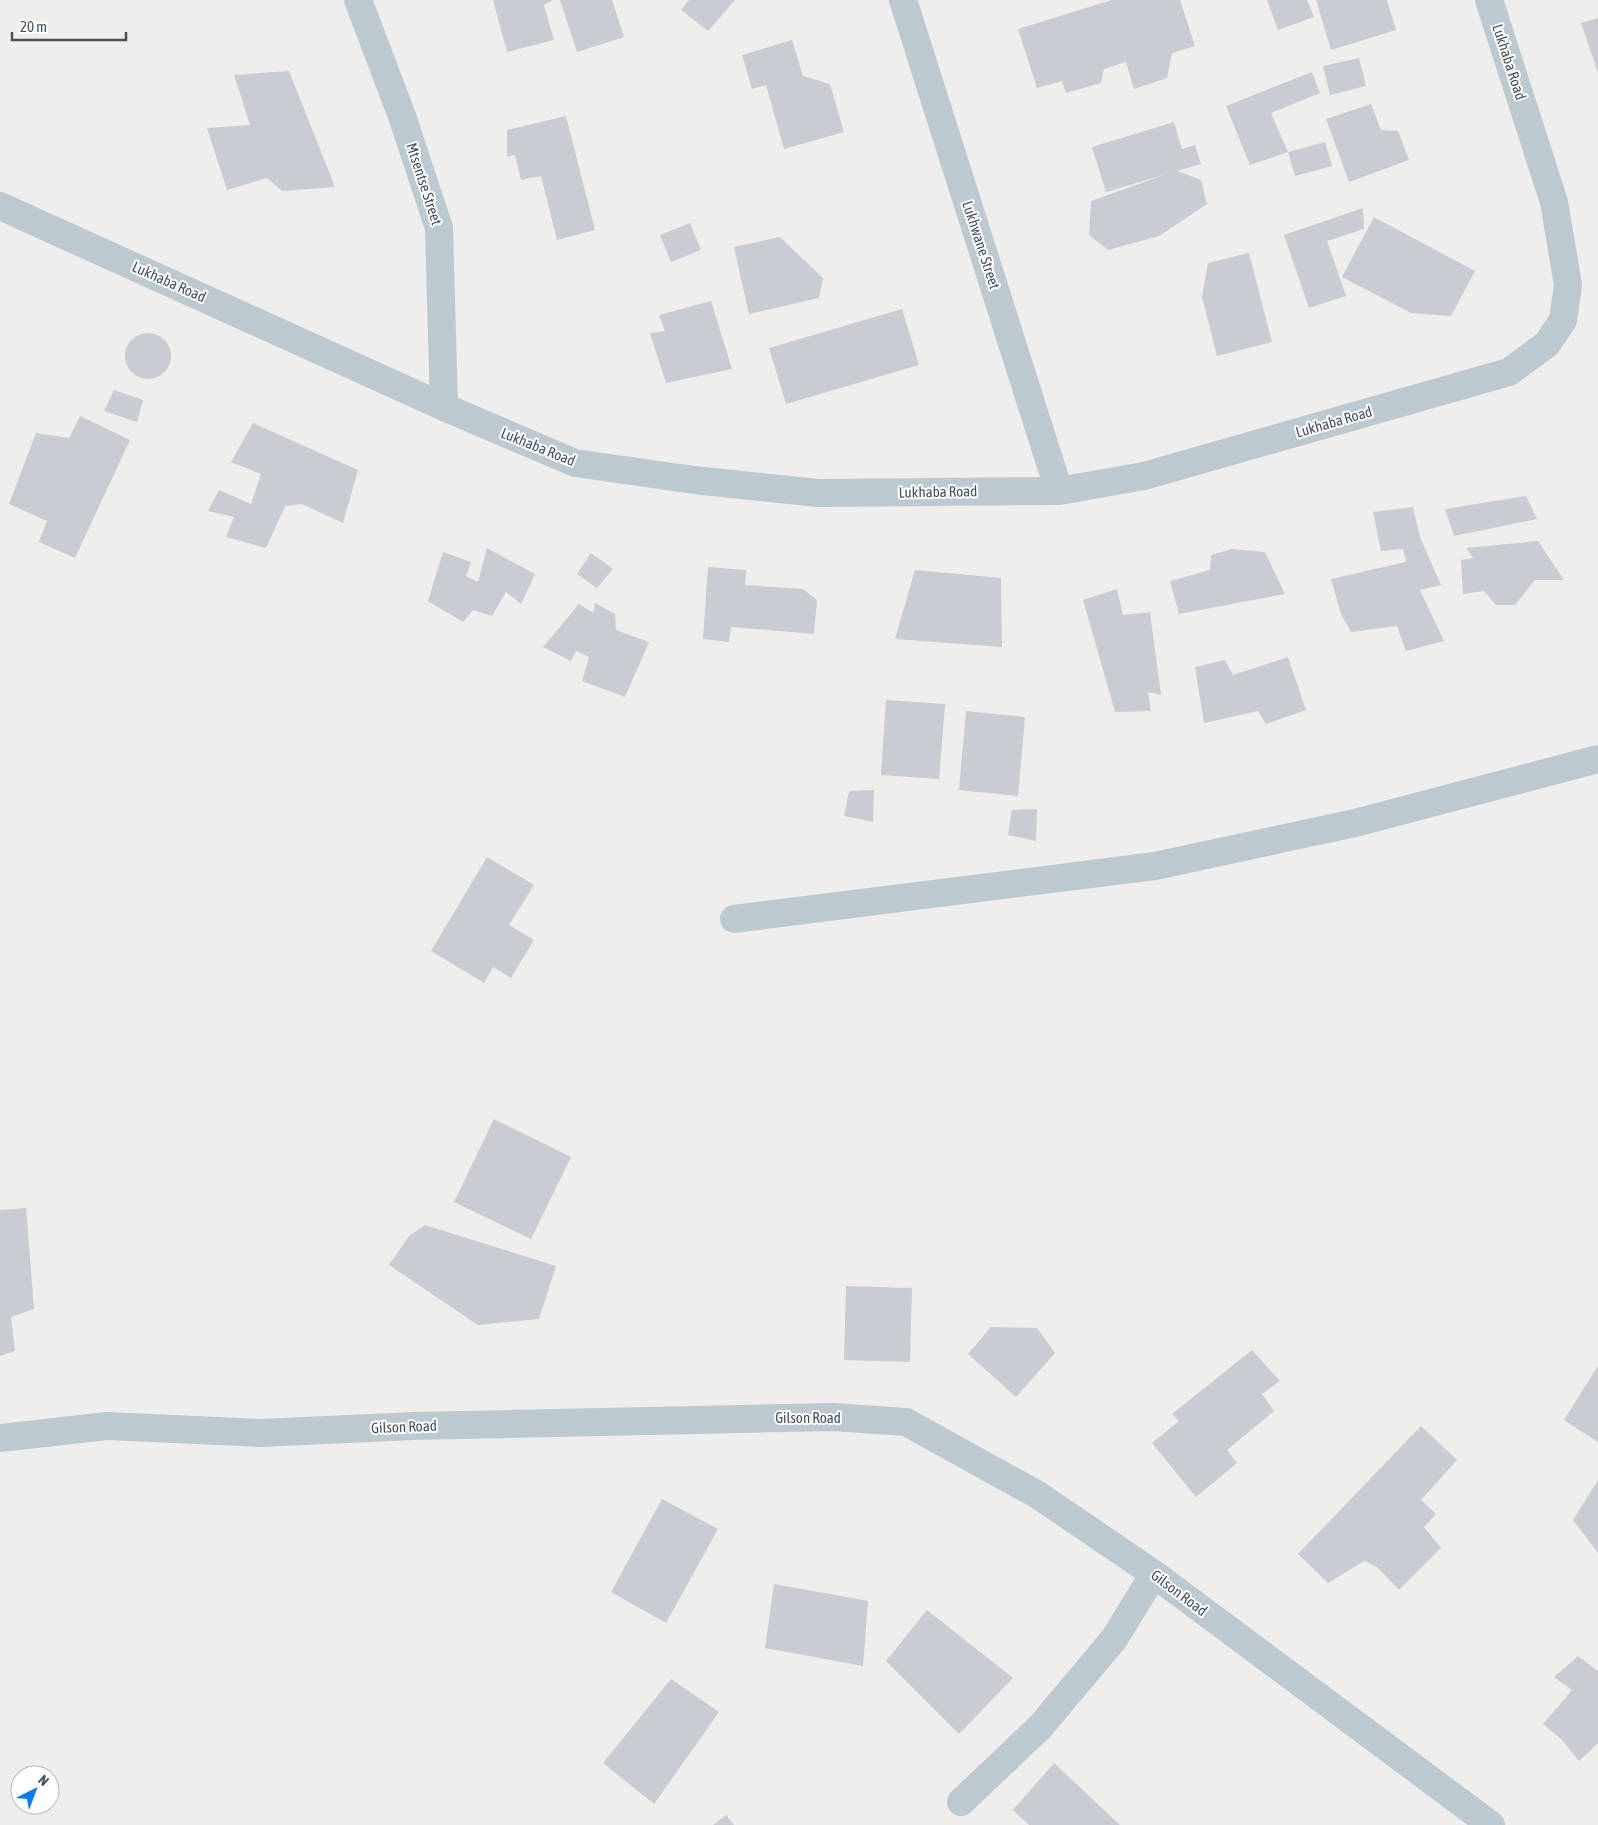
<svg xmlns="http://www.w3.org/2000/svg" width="1598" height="1825" viewBox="0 0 1598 1825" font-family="'Asap Condensed',sans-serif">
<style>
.building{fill:#c9ccd2}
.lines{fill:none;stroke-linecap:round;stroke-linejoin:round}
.minor{stroke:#bcc9d1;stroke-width:28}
.tertiary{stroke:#bcc9d1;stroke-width:28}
.labels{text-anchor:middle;stroke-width:4;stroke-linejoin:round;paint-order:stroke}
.street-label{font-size:15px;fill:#44525c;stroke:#fff}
</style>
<rect width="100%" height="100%" fill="#f0eded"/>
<g class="building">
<path d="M493,0H553L544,5L554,40L507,52Z"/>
<path d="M560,0H612L624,37L577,52Z"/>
<path d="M689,0H735L708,31L681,10Z"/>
<path d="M1112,0H1180L1195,46L1172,53L1167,78L1134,89L1126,62L1104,69L1101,83L1066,93L1062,81L1037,88L1018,29Z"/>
<path d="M1267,0H1307L1314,17L1278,30Z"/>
<path d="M1316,0H1387L1396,30L1331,50Z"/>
<path d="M1598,18V73L1581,23Z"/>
<path d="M792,40L803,76L830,84L844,132L784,149L766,85L752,89L742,55Z"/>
<path d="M1359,58L1366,86L1330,95L1323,66Z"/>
<path d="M289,71L335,187L282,191L267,178L227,190L207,128L250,125L234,75Z"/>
<path d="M1312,72L1320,93L1271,113L1288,152L1325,142L1332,166L1295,176L1288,152L1250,165L1226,106Z"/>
<path d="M1371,104L1381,130L1398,131L1409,160L1349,182L1326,119Z"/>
<path d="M566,116L595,230L557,240L541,176L521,180L515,155L507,157V130Z"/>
<path d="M1174,122L1182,149L1195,145L1201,164L1177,171L1201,180L1207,204L1159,236L1108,250L1089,235L1091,201L1167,174L1106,192L1092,147Z"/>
<path d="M1363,208L1364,229L1327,241L1346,296L1309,308L1284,235Z"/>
<path d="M1374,217L1475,271L1451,316L1411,313L1342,277Z"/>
<path d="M690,223L701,250L671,262L660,235Z"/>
<path d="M780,237L823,278L819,298L749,314L734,247Z"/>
<path d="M1249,253L1272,342L1217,356L1202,297L1208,263Z"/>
<path d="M711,301L732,369L666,383L650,333L665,331L659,315Z"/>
<path d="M902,309L919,365L786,404L769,348Z"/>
<circle cx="148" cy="356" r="23"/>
<path d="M114,390L143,400L137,422L104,411Z"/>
<path d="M80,416L130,440L75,558L39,542L47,521L9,504L36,433L69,438Z"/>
<path d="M253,423L358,470L343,523L302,504L285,506L266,548L226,537L234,517L208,511L219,490L251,504L261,474L231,462Z"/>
<path d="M1526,496L1537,519L1454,536L1445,509Z"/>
<path d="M1413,507L1420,537L1441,585L1420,590L1444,641L1406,651L1397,626L1351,632L1341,614L1331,579L1406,562L1403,549L1381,551L1373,512Z"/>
<path d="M1538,541L1564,580H1535L1515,605H1496L1484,591L1463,594L1461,560L1473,558L1466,548Z"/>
<path d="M487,548L535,574L521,604L506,592L492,616L473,610L463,622L428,601L443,552L471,562L466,576L478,582Z"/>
<path d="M1232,549L1265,552L1285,594L1179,614L1170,581L1210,570L1211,555Z"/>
<path d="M591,553L613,569L597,588L577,574Z"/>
<path d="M708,567L746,570L745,585L803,589L817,600L814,634L731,627L729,642L703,639Z"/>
<path d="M915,570L1001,578L1002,647L895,639Z"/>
<path d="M1117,589L1123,615L1150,612L1161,695L1148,692L1151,711L1115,712L1083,600Z"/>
<path d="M595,603L615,614L616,630L649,642L625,697L582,681L589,657L576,651L571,661L543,647L579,604L593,613Z"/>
<path d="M1288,657L1306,710L1266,724L1258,711L1204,723L1195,667L1225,660L1233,675Z"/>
<path d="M886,700L945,704L939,779L881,775Z"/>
<path d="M966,711L1025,717L1018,796L959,790Z"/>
<path d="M874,790L873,822L844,816L849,791Z"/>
<path d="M1037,809L1036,841L1008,835L1012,810Z"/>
<path d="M487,857L534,885L509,925L534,940L511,978L493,967L484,983L431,951Z"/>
<path d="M494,1119L571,1157L531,1239L454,1202Z"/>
<path d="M26,1208L34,1309L11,1317L15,1351L0,1356V1210Z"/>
<path d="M425,1225L556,1266L539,1319L478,1325L389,1265L409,1236Z"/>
<path d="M846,1286L912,1288L910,1362L844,1360Z"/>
<path d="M991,1327L1037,1328L1055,1353L1016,1397L968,1354Z"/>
<path d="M1252,1350L1280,1381L1262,1394L1274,1411L1227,1450L1237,1463L1196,1497L1152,1443L1179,1421L1172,1414Z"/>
<path d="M1598,1366V1442L1564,1420Z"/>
<path d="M1421,1426L1457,1460L1421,1500L1436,1514L1424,1527L1441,1548L1399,1590L1377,1567L1364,1561L1328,1583L1298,1554Z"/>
<path d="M1598,1480V1553L1573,1520Z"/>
<path d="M662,1499L718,1529L666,1623L611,1592Z"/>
<path d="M774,1584L868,1601L863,1666L765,1648Z"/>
<path d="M927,1610L1013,1678L959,1734L886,1661Z"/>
<path d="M1578,1656L1598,1671V1743L1579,1761L1562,1740L1543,1724L1572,1690L1554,1677Z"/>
<path d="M671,1679L719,1712L654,1804L603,1763Z"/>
<path d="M1054,1763L1120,1825H1029L1013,1810Z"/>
<path d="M726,1815L734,1825H713Z"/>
</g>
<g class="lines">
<g class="minor">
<path d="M358,0L402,116L439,228L444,407"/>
<path d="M903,0L1059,491"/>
<path d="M0,206L444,407L575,463L694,480L818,493L1059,491L1144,476L1509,372L1547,344L1563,320L1568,285L1554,202L1489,0"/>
<path d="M734,919L1155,866L1355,823L1598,759"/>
<path d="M961,1802L1040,1727L1114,1639L1154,1574"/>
</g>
<path class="tertiary" d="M0,1438L107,1426L260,1433L414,1426L833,1417L906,1422L1038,1495L1154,1574L1491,1825"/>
</g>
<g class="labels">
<g class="street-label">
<text transform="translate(1509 62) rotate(72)" y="5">Lukhaba Road</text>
<text transform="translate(424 184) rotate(72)" y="5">Mtsentse Street</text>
<text transform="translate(981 245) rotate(72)" y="5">Lukhwane Street</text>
<text transform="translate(169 282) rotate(24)" y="5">Lukhaba Road</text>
<text transform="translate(1334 422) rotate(-16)" y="5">Lukhaba Road</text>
<text transform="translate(538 447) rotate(22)" y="5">Lukhaba Road</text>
<text transform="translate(938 492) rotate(-1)" y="5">Lukhaba Road</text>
<text x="808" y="1423">Gilson Road</text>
<text transform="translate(404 1427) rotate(-2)" y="5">Gilson Road</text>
<text transform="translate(1179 1593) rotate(37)" y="5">Gilson Road</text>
</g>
</g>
<g transform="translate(35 1790) rotate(42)"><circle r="24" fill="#ffffff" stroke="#b4babe"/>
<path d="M0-4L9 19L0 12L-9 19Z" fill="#0b7dec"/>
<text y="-8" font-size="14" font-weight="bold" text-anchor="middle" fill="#44525c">N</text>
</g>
<path d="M12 32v8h114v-8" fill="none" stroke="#44525c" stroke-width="2.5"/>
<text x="20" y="32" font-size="15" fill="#44525c" stroke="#ffffff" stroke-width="4" paint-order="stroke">20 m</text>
</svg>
